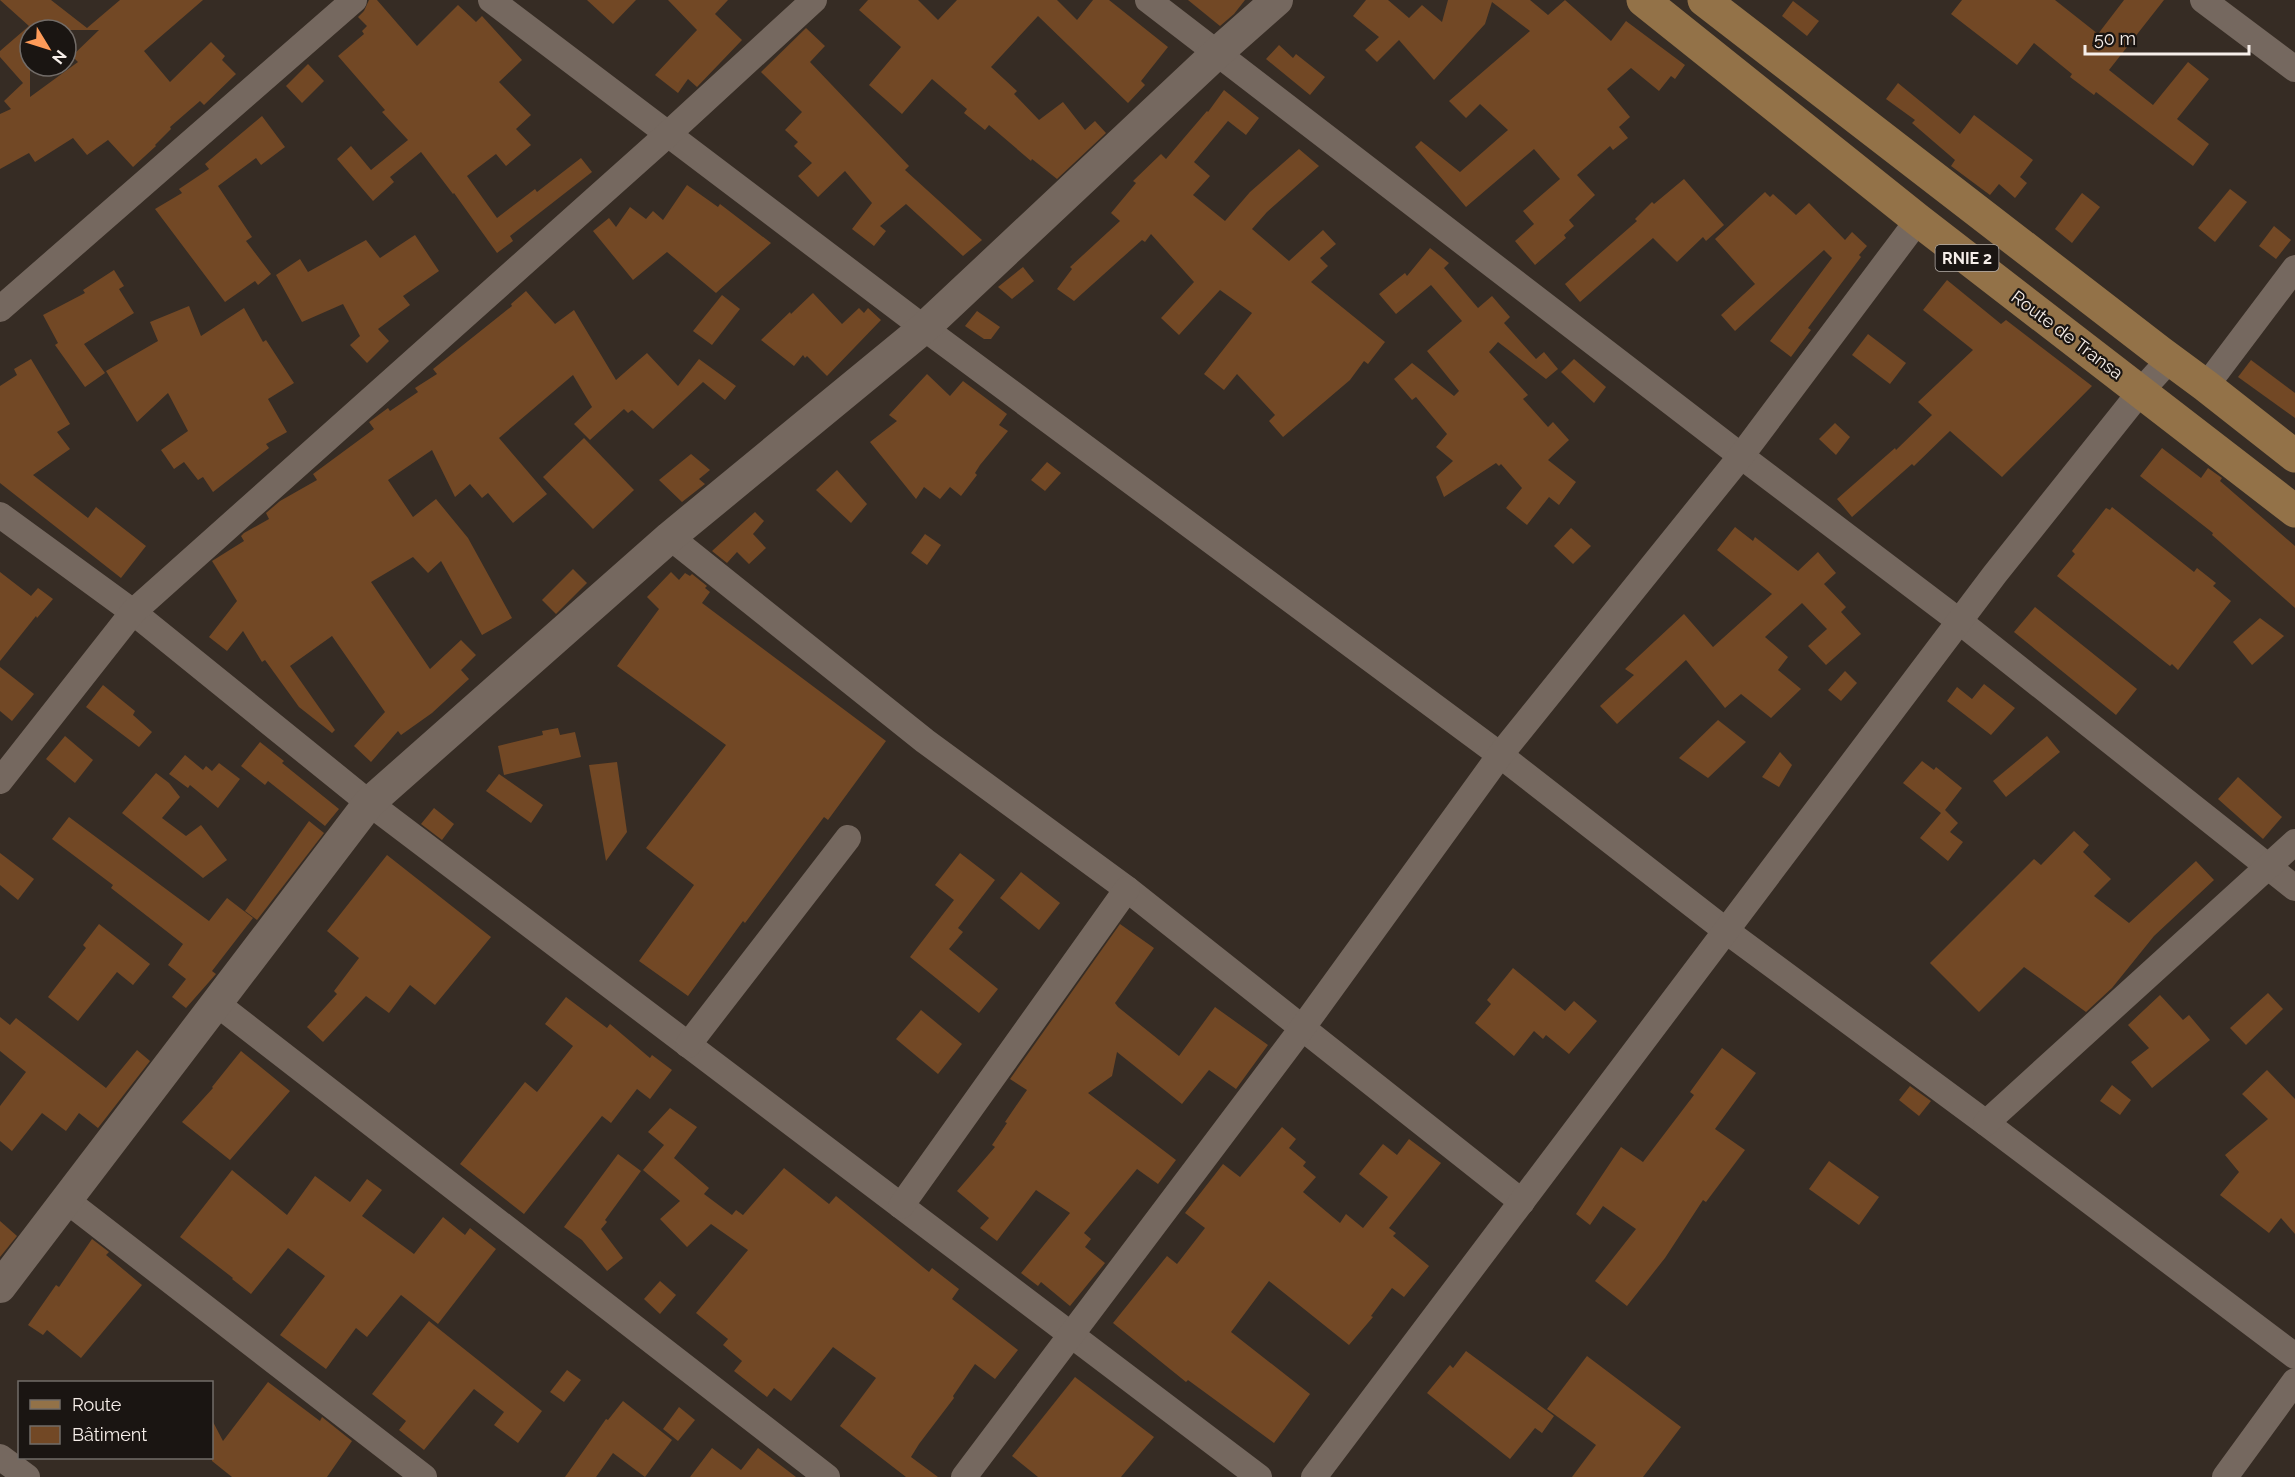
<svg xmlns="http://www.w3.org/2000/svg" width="2295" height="1477" viewBox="0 0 2295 1477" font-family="Raleway,sans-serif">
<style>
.building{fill:#724825;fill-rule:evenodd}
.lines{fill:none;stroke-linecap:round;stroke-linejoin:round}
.minor{stroke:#75685f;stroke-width:26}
.tertiary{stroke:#75685f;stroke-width:32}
.primary{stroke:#937248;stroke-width:33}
.labels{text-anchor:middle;stroke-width:4.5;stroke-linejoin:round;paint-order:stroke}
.shield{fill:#1a1512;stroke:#b4ada8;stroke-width:1.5}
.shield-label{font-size:16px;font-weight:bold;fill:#f6eee9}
.street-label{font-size:18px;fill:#f6eee9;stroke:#1a1512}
</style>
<rect width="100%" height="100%" fill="#362c24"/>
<g class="building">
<path d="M0,0H51L87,28L120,0H203L144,51L170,82L211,42L225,56L222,60L236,74L204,105L200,101L170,127L171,129L155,145L156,146L133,167L108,140L87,155L73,138L35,162L29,153L0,169V114L11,109L4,101L23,83L0,57V51L29,26ZM30,27L33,30H99L72,56L78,62L30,97Z"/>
<path d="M369,0H377L417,46L458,5L476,22L482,16L522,60L499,82L531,115L516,129L531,145L506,166L496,154L467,176L497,218L535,189L537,192L581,158L592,172L510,236L513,241L497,253L454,193L453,194L421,152L390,177L394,182L373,201L337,159L351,146L371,170L408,140L382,112L385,110L338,56L364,34L362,31L367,26L358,17L364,11Z"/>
<path d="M587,0H636L613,24Z"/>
<path d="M668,0H728L715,14L742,40L697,87L688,79L678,93L655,75L697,30Z"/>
<path d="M868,0H918L938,20L957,0H1057L1077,20L1093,0H1109L1168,47L1141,81L1145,85L1128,103L1038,16L991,67L1017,91L1014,94L1039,120L1063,102L1085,130L1095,121L1106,133L1057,179L1032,159L1031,161L989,125L985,130L964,113L967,109L932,79L902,114L869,85L901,47L859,10Z"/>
<path d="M1188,0H1245L1234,14L1220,26Z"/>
<path d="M1366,0H1388L1409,18L1422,5L1442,22L1448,0H1530L1548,15L1565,0L1611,41L1626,21L1685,65L1675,79L1671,76L1659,91L1631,68L1607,89L1630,117L1619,127L1628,138L1613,150L1610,146L1577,175L1595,195L1569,220L1574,226L1564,235L1566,238L1535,265L1515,241L1534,224L1523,211L1560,179L1534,149L1466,207L1415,147L1421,141L1460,172L1508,130L1480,104L1466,118L1449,101L1530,31L1492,2L1485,24L1434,80L1399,40L1377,62L1365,50L1379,37L1353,16Z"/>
<path d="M1962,0H2055L2098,34L2124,0H2164L2109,70L2153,105L2188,62L2209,79L2177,119L2209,144L2193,166L2096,92L2094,95L2070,77L2072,74L2034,43L2017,65L1951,14Z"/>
<path d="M1793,1L1819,21L1807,36L1782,16Z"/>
<path d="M806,28L825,46L810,62L909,166L905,170L982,240L963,256L906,204L880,226L886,231L874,246L852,229L872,203L845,171L818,197L798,176L812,163L794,146L798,142L785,130L802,112L761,72Z"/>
<path d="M1279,45L1293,58L1296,54L1325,77L1310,95L1266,59Z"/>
<path d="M308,64L324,81L302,103L286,86Z"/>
<path d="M1898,83L1960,134L1974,115L2033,160L2020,177L2027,183L2015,198L1999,184L1990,195L1951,166L1955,160L1912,123L1915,120L1886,99Z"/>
<path d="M1224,90L1259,118L1246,135L1228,121L1194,162L1210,176L1193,195L1225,221L1250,192L1299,149L1319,166L1267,212L1252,229L1289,261L1323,230L1336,244L1320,258L1328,266L1311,282L1385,342L1368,364L1364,361L1350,380L1283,437L1269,421L1275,415L1237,374L1224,390L1204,374L1252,313L1220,290L1179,335L1161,318L1194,282L1151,234L1145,242L1142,240L1074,301L1057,289L1072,269L1070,267L1120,221L1111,213L1136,183L1133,181L1161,154L1166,159L1207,111L1208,112Z"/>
<path d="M262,116L285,147L261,165L256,158L218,186L252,237L246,241L271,274L258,285L255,281L225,302L155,209L182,193L179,189L209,169L205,164Z"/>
<path d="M1684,179L1724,225L1706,241L1703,237L1677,262L1653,238L1580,302L1565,284L1637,221L1635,219L1652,202L1654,204Z"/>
<path d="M687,185L718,207L720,204L771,243L716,293L667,252L633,280L593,231L609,218L616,227L630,207L646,219L653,211L663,220Z"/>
<path d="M2230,189L2247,202L2215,242L2198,228Z"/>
<path d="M1765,192L1770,197L1773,194L1796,215L1809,203L1845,240L1852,232L1867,246L1859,255L1861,257L1808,328L1811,330L1791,357L1770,341L1832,258L1824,250L1735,331L1721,315L1755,284L1715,239Z"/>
<path d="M2082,193L2100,207L2072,243L2055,229Z"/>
<path d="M2274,226L2291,240L2276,259L2259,246Z"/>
<path d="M415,235L439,271L403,296L410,305L378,329L389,341L367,363L350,345L360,336L343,304L302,322L276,275L300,259L308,272L366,240L380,258Z"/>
<path d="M1430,248L1449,263L1444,268L1478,308L1492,296L1510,317L1504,323L1536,359L1544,352L1558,369L1546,379L1498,342L1489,352L1528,395L1523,399L1548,427L1553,422L1569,440L1548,460L1576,482L1559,505L1549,497L1527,525L1506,508L1522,488L1501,464L1499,466L1496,463L1444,497L1436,477L1453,461L1436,447L1447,434L1416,397L1412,400L1394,379L1412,363L1454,396L1459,391L1427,351L1462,321L1431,285L1396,314L1379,294L1405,273L1407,276Z"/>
<path d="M1023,267L1034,281L1012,299L998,287Z"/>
<path d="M114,270L124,286L119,289L134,313L84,344L105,373L85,387L55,345L58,343L43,315L85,293L83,290Z"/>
<path d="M1947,280L2001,324L2006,320L2092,386L2002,477L1950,431L1914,466L1912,464L1852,517L1837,499L1895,448L1896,450L1932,415L1918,402L1973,350L1923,310Z"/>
<path d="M526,291L555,324L574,310L616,380L647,353L678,386L699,359L736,386L725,400L703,382L653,429L632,410L628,413L624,409L590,440L574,424L592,407L573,375L499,438L547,494L513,523L488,493L482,498L470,484L455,497L432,450L388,480L413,517L436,499L468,538L512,618L482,635L441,561L428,573L413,557L371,582L430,669L461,640L476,655L461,670L469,679L432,713L401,735L398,731L371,762L354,746L385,712L332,636L290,666L335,730L332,733L299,707L265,660L262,662L243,631L227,651L209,637L237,601L212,561L244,541L241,536L244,533L269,519L266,513L280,501L317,480L313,474L374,429L369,422L388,408L390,411L418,392L415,388L437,374L433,369L512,306L511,304Z"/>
<path d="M813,293L842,324L859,308L864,313L868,308L881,320L827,376L807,356L805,358L803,355L794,366L761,340L790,312L791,314Z"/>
<path d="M722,295L740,309L712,345L693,331Z"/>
<path d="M189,306L201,336L244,308L263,342L266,340L294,383L268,399L287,432L266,444L269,448L213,492L203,477L198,480L184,462L174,469L161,450L188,431L168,393L137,422L106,371L158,341L150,322Z"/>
<path d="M977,311L1000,327L991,339H984L965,326Z"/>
<path d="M1868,334L1906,363L1890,384L1852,355Z"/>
<path d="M31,359L70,424L57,432L70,449L33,475L88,518L96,507L146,546L121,578L0,483V386L17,375L14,369Z"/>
<path d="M1574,359L1606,387L1594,403L1561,372Z"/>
<path d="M2251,360L2295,393V418L2238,377Z"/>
<path d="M927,374L950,396L963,381L1007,414L999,425L1008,431L980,465L975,473L977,475L961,496L950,487L940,499L924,487L916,499L870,442L897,421L889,415Z"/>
<path d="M1835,423L1850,437L1836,455L1819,439Z"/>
<path d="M584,438L634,490L593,529L543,477Z"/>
<path d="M2162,448L2201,478L2208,468L2222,478L2220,481L2295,546V608L2212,535L2213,533L2140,476Z"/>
<path d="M691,454L710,470L699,479L705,484L682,502L659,480Z"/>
<path d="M1047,462L1061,473L1045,491L1031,480Z"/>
<path d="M837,470L867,504L851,523L816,490Z"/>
<path d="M2112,507L2194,572L2197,568L2216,583L2213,586L2231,601L2178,670L2172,664L2170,666L2057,576L2075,554L2072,551L2106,508L2110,510Z"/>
<path d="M755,512L764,521L753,534L766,548L749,564L737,552L727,563L712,551Z"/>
<path d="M1735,527L1753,541L1755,537L1798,571L1818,552L1836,573L1824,584L1846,607L1841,612L1861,634L1826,665L1808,646L1827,629L1802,603L1765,637L1788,657L1778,670L1801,689L1771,718L1741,694L1725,708L1686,660L1617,724L1600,706L1634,675L1625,669L1684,614L1713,647L1772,594L1717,550Z"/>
<path d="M1571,528L1591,546L1573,564L1554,546Z"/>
<path d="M925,534L941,545L927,565L911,553Z"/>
<path d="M573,569L587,583L556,614L542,600Z"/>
<path d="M0,572L31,596L38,588L53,599L37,618L36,616L0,661Z"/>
<path d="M671,572L679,580L685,573L690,576L692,574L707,586L705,588L710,592L702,603L886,741L828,820L824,817L745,923L743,921L688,996L639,961L694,885L646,848L726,745L617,666L659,609L647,597Z"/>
<path d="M2035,607L2137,689L2116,715L2014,632Z"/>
<path d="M2260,618L2284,636L2252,665L2233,642Z"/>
<path d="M0,667L34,694L12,721L0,711Z"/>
<path d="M1845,671L1857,683L1841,701L1828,690Z"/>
<path d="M1984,684L2015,708L1991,735L1947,701L1957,687L1972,699Z"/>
<path d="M103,685L135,711L133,715L152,732L139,747L86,707Z"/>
<path d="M1718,720L1746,742L1708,778L1679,758Z"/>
<path d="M558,728L560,735L575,732L581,757L504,775L498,746L543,735L542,731Z"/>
<path d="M65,736L93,760L75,783L46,759Z"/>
<path d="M2047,736L2060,752L2006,797L1993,781Z"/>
<path d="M260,742L284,761L282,763L339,809L325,826L268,781L265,785L241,766Z"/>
<path d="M1780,752L1792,765L1779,787L1762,777Z"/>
<path d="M185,755L203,770L206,766L212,771L219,763L240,779L218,808L190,785L188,788L169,774Z"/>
<path d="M1922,761L1934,770L1936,767L1962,788L1945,810L1958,823L1950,832L1963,842L1948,861L1920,838L1941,813L1903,783Z"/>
<path d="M617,762L627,832L606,861L589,765Z"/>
<path d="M156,773L169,783L180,797L162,818L186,836L201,825L227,860L203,878L122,813Z"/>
<path d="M499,774L543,805L531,823L486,791Z"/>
<path d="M2238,777L2282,817L2263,839L2218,799Z"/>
<path d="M434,808L454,824L442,840L421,824Z"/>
<path d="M69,817L209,921L227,898L253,918L212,971L216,974L186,1008L172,997L186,979L168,965L183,944L111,888L113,885L52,839Z"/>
<path d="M309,821L324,833L257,920L245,911Z"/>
<path d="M2074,831L2089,845L2083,852L2111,879L2094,896L2129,923L2196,861L2214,880L2154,936L2112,988L2086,1012L2024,967L1979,1012L1930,963L2034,859L2041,865Z"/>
<path d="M0,853L34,879L18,900L0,885Z"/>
<path d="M960,853L995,880L958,928L963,932L949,949L998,989L979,1013L910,957L954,900L935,885Z"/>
<path d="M387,855L491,937L435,1005L410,985L389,1013L366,996L323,1042L307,1027L337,994L334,991L359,958L327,931Z"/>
<path d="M1021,872L1060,903L1039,930L1000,898Z"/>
<path d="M99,924L150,964L133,985L117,972L78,1021L48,997L86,948L83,945Z"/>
<path d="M1120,924L1154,948L1115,1003L1118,1007L1179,1056L1215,1007L1268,1045L1236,1089L1209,1070L1182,1104L1117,1052L1112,1076L1088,1093L1176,1160L1158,1184L1137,1169L1084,1233L1091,1239L1085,1247L1105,1263L1070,1306L1041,1282L1038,1286L1021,1273L1070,1213L1036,1190L997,1241L980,1228L989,1218L957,1191L995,1147L992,1145L1007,1123L1005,1122L1027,1090L1010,1079Z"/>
<path d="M1513,968L1565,1011L1574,1001L1597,1021L1569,1054L1546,1035L1543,1039L1534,1031L1514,1056L1475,1023L1491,1004L1487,1000Z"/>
<path d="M2268,993L2283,1009L2246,1045L2230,1028Z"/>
<path d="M2160,995L2183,1020L2189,1015L2210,1040L2152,1088L2131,1062L2149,1048L2128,1025Z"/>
<path d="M566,997L607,1028L610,1024L650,1058L652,1055L672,1070L650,1099L637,1089L611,1123L602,1116L524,1214L460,1164L525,1082L537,1092L573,1046L545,1024Z"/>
<path d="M921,1010L962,1044L938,1074L896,1039Z"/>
<path d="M0,1017L10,1025L16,1018L106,1088L137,1050L150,1061L98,1128L79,1113L66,1131L42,1113L12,1151L0,1141V1106L26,1072L0,1051Z"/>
<path d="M1722,1048L1756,1073L1715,1129L1745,1150L1706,1202L1703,1200L1665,1258L1627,1306L1595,1281L1636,1229L1603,1206L1590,1225L1576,1214L1621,1147L1643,1162L1694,1095L1690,1092Z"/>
<path d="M241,1051L290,1091L230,1160L182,1122L213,1088L212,1087Z"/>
<path d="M2267,1070L2295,1099V1234L2281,1218L2269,1233L2220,1195L2239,1172L2225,1155L2268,1119L2242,1094Z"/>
<path d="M2112,1085L2131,1100L2120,1115L2100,1101Z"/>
<path d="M1910,1086L1931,1101L1919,1116L1899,1100Z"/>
<path d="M670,1108L697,1127L674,1158L709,1188L704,1194L732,1215L736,1210L743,1215L784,1168L829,1204L836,1196L929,1272L932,1268L959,1289L952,1299L1018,1350L995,1379L975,1364L953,1396L954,1398L919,1444L911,1457L938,1477H906L840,1426L876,1378L833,1347L791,1401L774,1388L767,1397L734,1371L742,1361L723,1345L728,1339L696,1313L748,1250L711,1224L687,1247L660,1219L680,1201L643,1170L664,1145L648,1132Z"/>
<path d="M1282,1127L1296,1139L1289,1148L1306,1162L1303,1166L1316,1177L1303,1192L1340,1223L1346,1214L1363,1228L1388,1197L1359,1174L1383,1144L1397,1155L1409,1139L1441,1163L1389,1228L1396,1233L1393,1236L1429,1266L1404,1297L1392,1288L1371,1316L1373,1317L1349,1345L1269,1281L1231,1332L1310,1394L1274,1443L1188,1380L1186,1382L1113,1323L1167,1256L1177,1264L1205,1228L1185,1213L1223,1164L1240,1177Z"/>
<path d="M618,1154L641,1171L605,1220L607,1222L601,1229L623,1258L607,1271L582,1240L564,1227Z"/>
<path d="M1829,1161L1879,1197L1859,1225L1809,1189Z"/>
<path d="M232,1170L287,1215L315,1176L350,1202L367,1179L382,1190L362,1216L414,1254L443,1217L465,1235L470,1228L496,1249L438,1324L401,1295L367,1337L356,1328L326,1369L280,1335L325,1276L288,1248L251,1294L232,1279L233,1278L180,1237Z"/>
<path d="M0,1221L17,1236L0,1257Z"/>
<path d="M92,1239L109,1252L106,1255L142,1285L81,1358L47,1330L43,1335L28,1325L56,1285L59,1287Z"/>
<path d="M660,1281L676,1295L660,1314L644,1299Z"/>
<path d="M429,1321L542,1411L518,1443L494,1425L504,1412L474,1389L424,1450L399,1430L406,1421L372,1394Z"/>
<path d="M1466,1351L1554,1416L1542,1433L1535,1428L1510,1459L1427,1393L1450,1365L1453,1368Z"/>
<path d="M1587,1356L1681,1427L1643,1477H1572L1596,1445L1547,1409Z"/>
<path d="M567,1370L581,1380L564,1402L550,1392Z"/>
<path d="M1075,1377L1154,1437L1121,1477H1038L1012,1456Z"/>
<path d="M268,1382L320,1421L322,1417L352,1441L327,1477H232L212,1461V1420L223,1441Z"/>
<path d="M623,1401L672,1440L645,1477L613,1453L596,1477H565L606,1419L608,1420Z"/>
<path d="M679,1407L695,1420L678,1441L663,1429Z"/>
<path d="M712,1448L741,1470L758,1448L796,1477H690Z"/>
</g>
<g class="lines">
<g class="minor">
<path d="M491,0L924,328L1500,755L1725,930L1986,1123L2295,1356"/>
<path d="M1148,0L1741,456L1959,621L2295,888"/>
<path d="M2203,0L2295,69"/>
<path d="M0,309L354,0"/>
<path d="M2206,386L2295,268"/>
<path d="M0,515L133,612L369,803L1259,1477"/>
<path d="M670,537L925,741L1127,889L1522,1202"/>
<path d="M0,781L133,612L667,135L814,0"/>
<path d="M216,1003L827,1477"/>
<path d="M688,1045L848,838"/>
<path d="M1986,1123L2295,842"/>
<path d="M66,1200L424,1477"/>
<path d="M901,1206L1127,889"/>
<path d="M0,1457L27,1477"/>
<path d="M964,1477L1303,1027L1500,755L1741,456L1918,220"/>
<path d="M1314,1477L1995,574L2141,391L2170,359"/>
<path d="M2225,1477L2295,1381"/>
</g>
<path class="tertiary" d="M0,1287L369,803L670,537L924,328L1217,53L1277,0"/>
<g class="primary">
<path d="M1643,0L1918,220L2295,511"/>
<path d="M1704,0L2160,352L2206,386L2295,456"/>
</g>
</g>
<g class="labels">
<rect class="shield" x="1935.5" y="245" width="63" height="26" rx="4.5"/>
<g class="shield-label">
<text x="1967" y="264">RNIE 2</text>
</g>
<g class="street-label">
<text transform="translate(2067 335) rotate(37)" y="6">Route de Transa</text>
</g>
</g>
<rect x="18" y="1381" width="195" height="78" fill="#1a1512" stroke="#726c68" stroke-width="1.5"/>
<rect x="30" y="1400" width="30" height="9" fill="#937248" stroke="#726c68" stroke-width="1.5"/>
<text x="72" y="1411" font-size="18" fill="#f6eee9">Route</text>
<rect x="30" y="1426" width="30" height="18" fill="#724825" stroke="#726c68" stroke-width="1.5"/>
<text x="72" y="1441" font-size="18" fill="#f6eee9">Bâtiment</text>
<g transform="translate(48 48) rotate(128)"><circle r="28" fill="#1a1512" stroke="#726c68" stroke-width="1.5"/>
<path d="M0-4.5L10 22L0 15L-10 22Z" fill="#fe9b59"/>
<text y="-9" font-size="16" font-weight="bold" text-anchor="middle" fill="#f6eee9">N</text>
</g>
<path d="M2085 45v9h164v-9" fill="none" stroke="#f6eee9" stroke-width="3"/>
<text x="2094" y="45" font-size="18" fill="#f6eee9" stroke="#1a1512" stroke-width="4.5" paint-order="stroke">50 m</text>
</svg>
